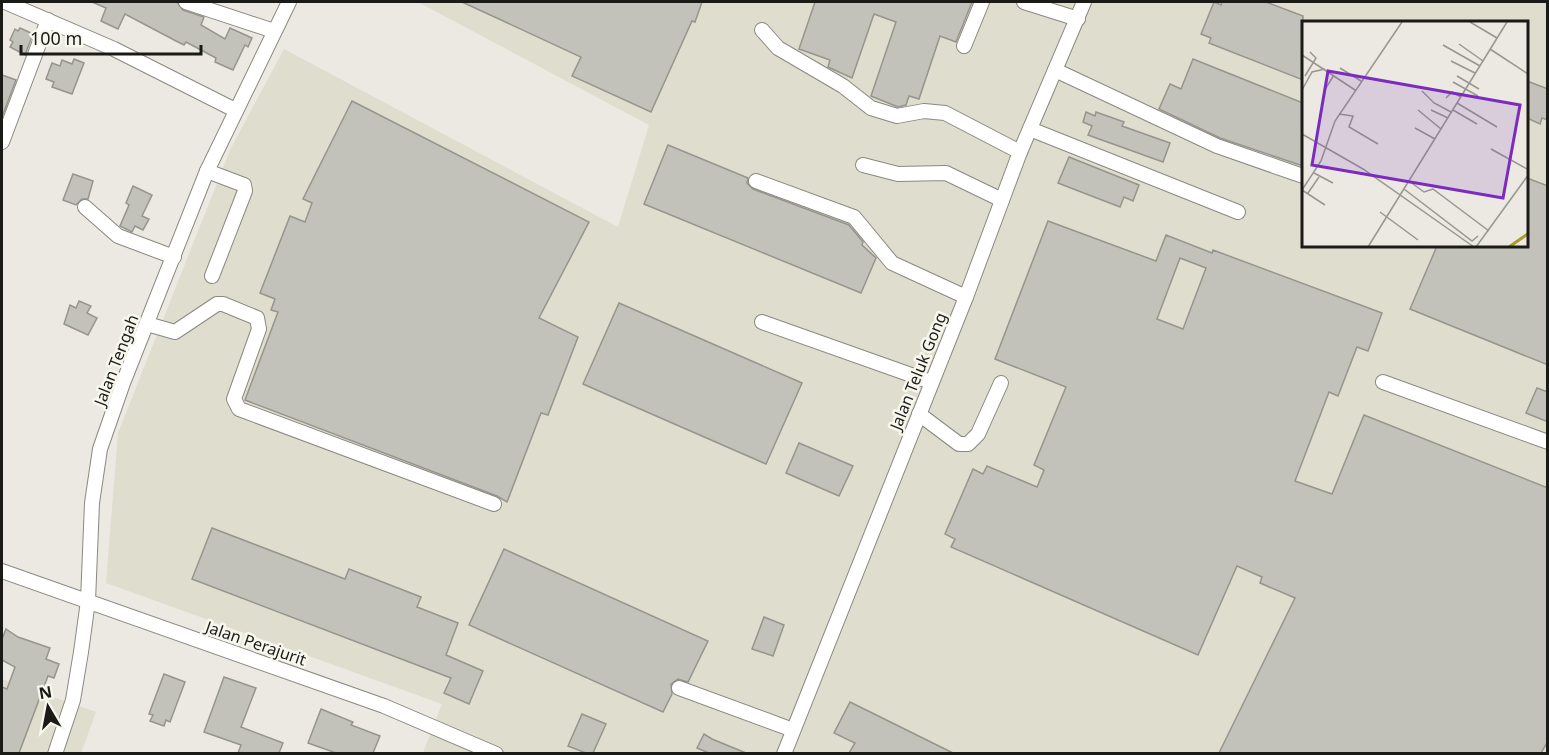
<svg xmlns="http://www.w3.org/2000/svg" width="1549" height="755" viewBox="0 0 1549 755" font-family="'Noto Sans',sans-serif">
<style>
.built{fill:#dfddcd;fill-rule:evenodd}
.building{fill:#c3c2ba;stroke:#96958d;stroke-width:1.5;fill-rule:evenodd}
.lines{fill:none;stroke-linecap:round;stroke-linejoin:round}
.minor-casing{stroke:#8a8981;stroke-width:16}
.minor{stroke:#fff;stroke-width:14}
.labels{text-anchor:middle;stroke-width:5;stroke-linejoin:round;paint-order:stroke}
.street-label{font-size:16px;fill:#1a1a17;stroke:#f8f7ee}
.inset-river{fill:none;stroke:#ac9a2e;stroke-width:3}
.inset-road{fill:none;stroke:#979690;stroke-width:1.5}
.view{fill:#7b2cbf;fill-opacity:0.15;stroke:#7b2cbf;stroke-width:3}
.inset-edge{fill:none;stroke:#1a1a17;stroke-width:3}
</style>
<rect width="100%" height="100%" fill="#ebe9e1"/>
<g class="built">
<path d="M418,2H1547V753H423L442,704L106,583L118,433L231,148L284,49L618,227L649,125ZM1303,22H1526V246H1303Z"/>
<path d="M2,679L96,712L81,753L2,754Z"/>
</g>
<g class="building">
<path d="M92,2H177L183,10L204,17L201,25L225,39L230,28L252,38L248,47L245,45L233,70L215,62L216,58L186,42L184,45L176,41L125,14L118,29L101,21L106,8Z"/>
<path d="M462,2H702L695,22L692,21L651,112L572,76L581,57Z"/>
<path d="M815,2H972L956,42L940,36L919,99L909,96L906,105L898,107L871,96L896,22L874,14L852,78L828,67L830,60L799,49Z"/>
<path d="M1214,2L1221,5L1222,2H1266L1303,16V80L1209,43L1211,38L1201,34Z"/>
<path d="M20,28L33,34L25,55L10,47L13,42L10,40L15,29L18,31Z"/>
<path d="M74,59L84,63L72,94L52,87L54,82L46,79L52,63L60,66L62,60L72,64Z"/>
<path d="M1193,59L1303,103V166L1220,138L1159,109L1170,84L1181,89Z"/>
<path d="M2,75L16,80L2,117Z"/>
<path d="M1527,81L1548,89V120L1542,118L1540,124L1527,118Z"/>
<path d="M352,101L589,222L539,318L578,337L548,415L541,413L507,502L497,496L245,400L278,312L271,310L275,299L260,293L290,216L305,222L312,203L303,199Z"/>
<path d="M1086,112L1095,116L1096,112L1124,122L1122,126L1170,143L1163,162L1088,135L1092,126L1083,122Z"/>
<path d="M668,145L748,178L747,183L753,189L849,225L863,242L862,245L876,258L861,293L644,204Z"/>
<path d="M1069,157L1139,185L1133,201L1124,197L1120,207L1058,183Z"/>
<path d="M73,174L93,181L88,199H82L76,205L63,200Z"/>
<path d="M1527,178L1548,186V365L1410,309L1437,246H1527Z"/>
<path d="M133,186L152,195L142,216L149,219L143,230L135,226L132,232L120,226L129,205L126,203Z"/>
<path d="M1048,221L1156,261L1166,235L1212,253L1213,250L1382,313L1368,351L1357,347L1338,396L1329,392L1295,481L1332,494L1364,415L1548,488V741L1541,753H1219L1295,598L1260,583L1262,577L1237,566L1198,655L951,547L955,539L945,534L973,469L983,474L987,466L1037,487L1044,470L1034,465L1066,387L995,359ZM1180,258L1206,268L1183,329L1157,319Z"/>
<path d="M79,301L91,306L87,313L97,318L88,335L64,324L70,305L76,308Z"/>
<path d="M619,303L802,383L766,464L583,384Z"/>
<path d="M1537,388L1548,392V422L1526,413Z"/>
<path d="M799,443L853,466L839,496L786,473Z"/>
<path d="M212,528L345,579L349,569L421,597L417,607L458,623L446,655L483,671L469,704L444,693L451,678L192,579Z"/>
<path d="M504,549L708,641L688,682L678,679L671,684L672,694L663,712L469,625Z"/>
<path d="M764,617L784,625L773,656L752,649Z"/>
<path d="M6,629L18,637L50,648L46,659L59,664L54,678L48,676L19,753H2V687L7,689L15,667L2,660V639Z"/>
<path d="M164,674L185,682L170,722L166,720L164,726L150,721L153,715L149,714Z"/>
<path d="M224,677L256,688L241,727L283,743L279,753H238L241,745L204,732Z"/>
<path d="M850,702L953,753H849L855,743L834,733Z"/>
<path d="M321,709L353,722L351,725L380,736L373,753H336L308,743Z"/>
<path d="M582,714L606,724L593,753H586L568,746Z"/>
<path d="M704,734L712,739L746,753H709L697,748Z"/>
</g>
<g class="lines">
<g class="minor-casing">
<g id="minor">
<path d="M5,2L114,49L235,110"/>
<path d="M186,2L274,31"/>
<path d="M1024,2L1078,19"/>
<path d="M762,30L778,48L843,86L871,108L897,116L924,111L945,113L1020,152"/>
<path d="M964,46L982,2"/>
<path d="M1055,70L1217,146L1303,176"/>
<path d="M1030,129L1238,212"/>
<path d="M2,142L48,20"/>
<path d="M863,165L898,174L946,173L1002,200"/>
<path d="M207,171L244,185L245,191L212,276"/>
<path d="M756,181L854,217L892,263L966,297"/>
<path d="M85,207L118,236L174,257"/>
<path d="M762,322L931,382"/>
<path d="M147,324L175,332L217,304H223L257,318L259,329L234,399L239,409L494,504"/>
<path d="M1383,382L1548,442"/>
<path d="M919,414L959,444H968L978,434L1001,383"/>
<path d="M2,571L384,706L496,754"/>
<path d="M679,688L793,730"/>
<path d="M55,754L73,700L81,652L88,601L92,503L100,449L123,383L207,171L289,2"/>
<path d="M784,754L966,297L1020,152L1084,2"/>
</g>
</g>
<use href="#minor" class="minor"/>
</g>
<g class="labels">
<g class="street-label">
<text transform="translate(116 360) rotate(-69)" y="6">Jalan Tengah</text>
<text transform="translate(918 371) rotate(-68)" y="6">Jalan Teluk Gong</text>
<text transform="translate(256 643) rotate(19)" y="6">Jalan Perajurit</text>
</g>
</g>
<g transform="translate(1302 21)">
<rect width="226" height="226" fill="#ebe9e1"/>
<path class="inset-river" d="M207,226L227,212"/>
<path class="inset-road" d="M168,1L195,17M157,23L181,40M141,24L178,45M188,28L226,53M0,34L53,69M149,40L173,52M38,47L59,60M3,55L14,37L8,31M155,55L177,68M151,61L176,75M0,69L10,51L23,48M22,70L32,54M120,70L132,82L149,91M144,77L150,71L159,76M155,82L195,106M116,89L139,108M129,89L146,97M151,89L175,103M37,93L51,95L47,106L76,123M113,107L133,118M0,113L61,148L172,226M189,128L227,149M12,152L31,162M107,160L122,171L131,168L187,210M102,168L170,220L176,215M0,169L19,140L33,100L100,1M0,169L23,184M6,172L17,156M78,191L116,219M66,226L205,1M174,226L227,153"/>
<path class="view" d="M26,50L218,84L201,177L10,144Z"/>
<rect width="226" height="226" class="inset-edge"/>
</g>
<rect width="1549" height="755" fill="none" stroke="#1a1a17" stroke-width="6"/>
<g transform="translate(48 707) rotate(350)" stroke="#f8f7ee" stroke-width="4.5" paint-order="stroke">
<path d="M0-4.5L10 22L0 15L-10 22Z" fill="#1a1a17"/>
<text y="-9" font-size="16" font-weight="bold" text-anchor="middle" fill="#1a1a17">N</text>
</g>
<path d="M21 45v9h180v-9" fill="none" stroke="#1a1a17" stroke-width="3"/>
<text x="30" y="45" font-size="18" fill="#1a1a17" stroke="#f8f7ee" stroke-width="4.5" paint-order="stroke">100 m</text>
</svg>
